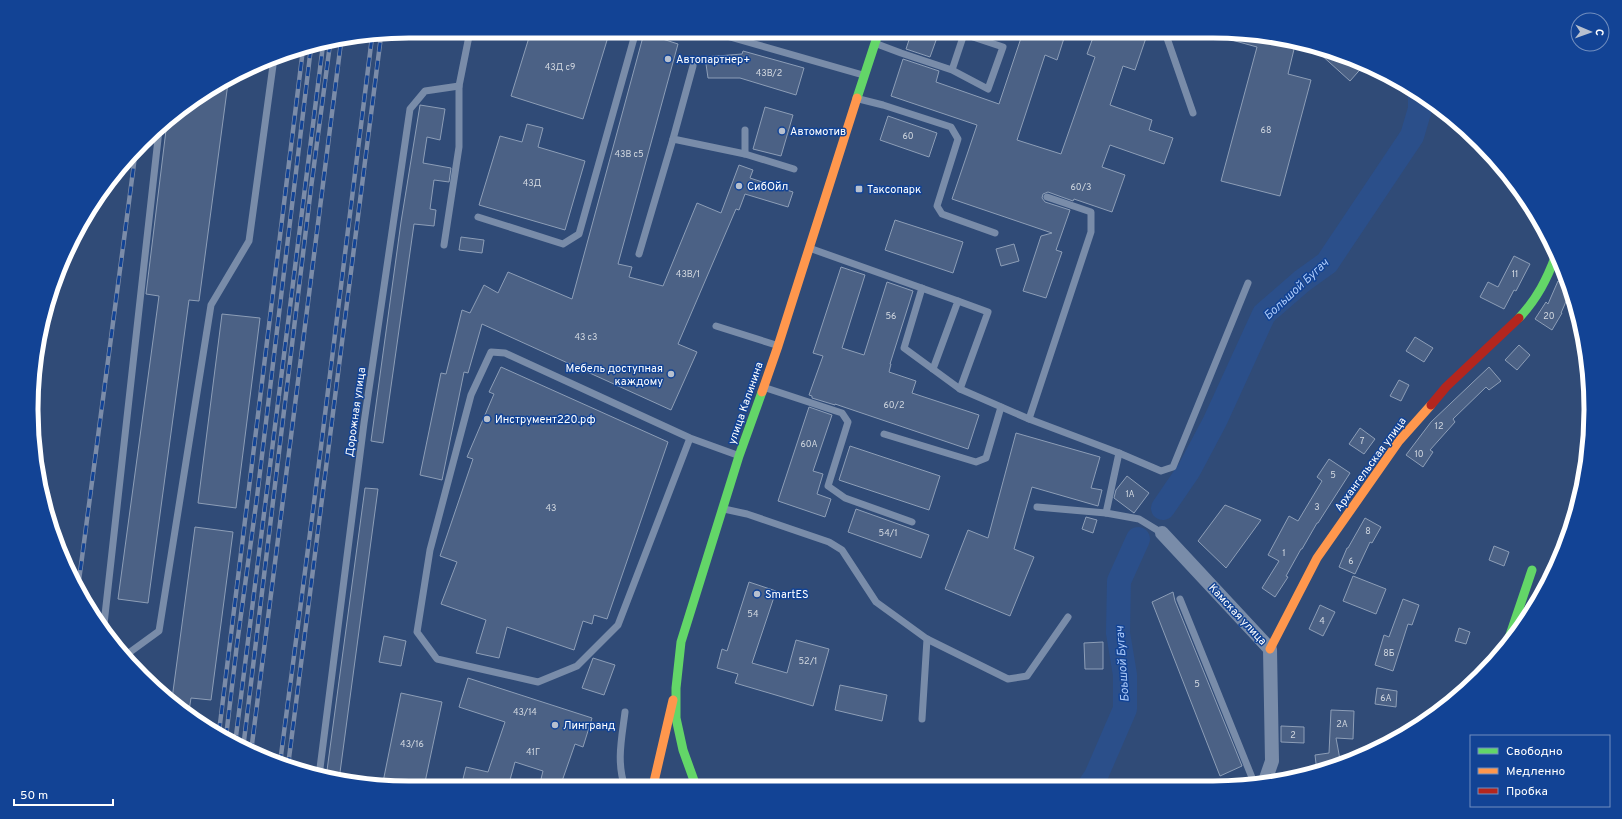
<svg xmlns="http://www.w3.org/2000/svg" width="1622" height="819" viewBox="0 0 1622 819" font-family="Overpass,sans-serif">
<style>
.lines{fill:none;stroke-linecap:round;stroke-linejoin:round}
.river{stroke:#2b4f8a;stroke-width:24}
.building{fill:#4b6185;stroke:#8d9eb7}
.lane{stroke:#798ca9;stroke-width:7}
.street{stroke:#798ca9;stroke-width:14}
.fast{stroke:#63d668;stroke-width:9}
.slow{stroke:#ff974d;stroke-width:9}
.jam{stroke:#b3261e;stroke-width:9}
.rail-casing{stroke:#7b8ca9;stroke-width:4.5}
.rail{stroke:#124395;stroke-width:3;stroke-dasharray:9;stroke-linecap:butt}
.poi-dot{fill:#b7c0cf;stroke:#124395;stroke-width:1.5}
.labels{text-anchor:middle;stroke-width:3;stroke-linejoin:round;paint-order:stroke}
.number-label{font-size:9px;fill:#d2d8e0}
.poi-label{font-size:11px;fill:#fff;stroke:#124395;text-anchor:start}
.street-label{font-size:11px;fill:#fff;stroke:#124395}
.water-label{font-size:12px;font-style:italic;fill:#adcbfa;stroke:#124395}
.rim{fill:none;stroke:#fff;stroke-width:5}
</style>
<rect width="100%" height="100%" fill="#304b77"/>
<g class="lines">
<g class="river">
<path d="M1163,508L1189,470L1215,421L1264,314L1302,281L1327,263L1412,136L1420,109V95"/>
<path d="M1090,785L1096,776L1125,709V675L1118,633L1119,581L1138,539"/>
</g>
</g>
<g class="building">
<path d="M531,31H588L608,37L583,119L511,96Z"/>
<path d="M912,31L939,32L930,57L906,49Z"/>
<path d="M1023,32H1066L1057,60L1045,55L1017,140L1061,154L1095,57L1087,54L1095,32H1148L1135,70L1123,66L1110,105L1152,120L1149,130L1173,138L1164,164L1110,145L1102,167L1125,175L1112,212L1074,199L1073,201L1048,192L1043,194L1042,198L1045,202L1070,210L1056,250L1062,252L1046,298L1023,291L1041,236L1052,233L952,199L977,125L891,96L903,59L939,71L936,82L999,104Z"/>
<path d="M1218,32H1237L1296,41L1288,74L1311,80L1280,196L1221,181L1257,47L1217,36Z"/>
<path d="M644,33L678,44L618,264L632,267L629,277L663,286L697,203L721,213L739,165L753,170L750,178L793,192L788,207L745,194L739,210L736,209L678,344L697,352L671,410L482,324L468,373L464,372L442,480L420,475L441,373L446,374L462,310L470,313L484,285L498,293L508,272L572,299Z"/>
<path d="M1308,43L1310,44L1365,64L1350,81Z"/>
<path d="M743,51L804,68L796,95L740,78H708L705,57L742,54Z"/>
<path d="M228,83L199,301L189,300L148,603L118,599L159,296L146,294L167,122L179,109Z"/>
<path d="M420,105L445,109L440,140L427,137L423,163L451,168L449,182L434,180L430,209L436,210L434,226L414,224L383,443L371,441L401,222Z"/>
<path d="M765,107L793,115L781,156L753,149Z"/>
<path d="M888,116L937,133L929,157L880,140Z"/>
<path d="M527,124L543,128L538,147L585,161L565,230L479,205L500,136L522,142Z"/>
<path d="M895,220L963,242L953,273L885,250Z"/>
<path d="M461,237L484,240L482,253L459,250Z"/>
<path d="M1014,244L1019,261L1001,266L996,249Z"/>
<path d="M1514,256L1530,264L1516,291L1514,290L1504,309L1480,297L1488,282L1498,287Z"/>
<path d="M841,267L865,275L842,348L864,355L887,282L913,291L890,364H891L889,372L916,381L912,393L979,415L968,449L835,404V405L812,398V396L809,395L823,356L813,353Z"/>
<path d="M1558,281L1571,287V290L1561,313H1562L1552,330L1535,319L1546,302L1548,304Z"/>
<path d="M222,314L260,318L236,508L198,503Z"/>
<path d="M1415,337L1433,348L1424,362L1406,351Z"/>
<path d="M1519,345L1530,355L1517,370L1505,360Z"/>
<path d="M501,367L668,442L607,619L594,615L592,624L583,621L574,650L507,627L499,658L476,653L486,620L441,604L457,562L440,556L473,459L467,457L494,394L489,392Z"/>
<path d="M1489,367L1501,381L1489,390L1486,387L1453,419L1455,422L1430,450L1433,452L1423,467L1406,455L1431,422Z"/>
<path d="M1399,380L1409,385L1401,401L1390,396Z"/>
<path d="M809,407L832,415L813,471L823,474L817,494L831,499L825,517L778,501Z"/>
<path d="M1360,428L1375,439L1364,454L1349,444Z"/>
<path d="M1016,433L1100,457L1091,488L1102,490L1098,506L1032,487L1014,549L1034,557L1010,616L945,589L968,530L988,538Z"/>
<path d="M850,446L940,476L929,510L839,480Z"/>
<path d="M1329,459L1350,473L1318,523H1317L1302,549H1301L1286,576L1288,577L1275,597L1262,588L1279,561L1268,555L1289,516L1298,521L1322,481L1317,477Z"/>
<path d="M1127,476L1149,493L1134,513L1114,498L1116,490Z"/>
<path d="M365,488L378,489L339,780L326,778Z"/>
<path d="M1225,505L1261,520L1226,568L1198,541Z"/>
<path d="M856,509L929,535L921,558L848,532Z"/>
<path d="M1086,517L1097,520L1093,533L1082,529Z"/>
<path d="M1365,518L1381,527L1372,543L1370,542L1355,574L1339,567L1347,548H1348Z"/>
<path d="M195,527L233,532L211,700L191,698L189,711L172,699Z"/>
<path d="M1494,546L1509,552L1504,566L1489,560Z"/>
<path d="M1353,576L1386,589L1376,614L1343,601Z"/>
<path d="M749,582L776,591L752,663L787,673L796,640L829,649L813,706L735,683L738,674L717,668L722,649L727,651Z"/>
<path d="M1540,583L1546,586L1531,608Z"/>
<path d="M1173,592L1175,601L1242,766L1220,776L1152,602Z"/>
<path d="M1403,599L1419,605L1412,625L1408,624L1393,671L1375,665L1384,635L1389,637Z"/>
<path d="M1320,605L1335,612L1323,636L1309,629Z"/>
<path d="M1459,628L1470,632L1466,644L1455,641Z"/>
<path d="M384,636L406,641L401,666L379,662Z"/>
<path d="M1103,642V669H1085L1084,643Z"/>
<path d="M593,658L615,665L604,695L582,688Z"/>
<path d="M468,678L592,718L583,747L575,744L560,787H539L543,771L515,762L508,787H461L466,767L488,772L505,722L459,707Z"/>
<path d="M840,685L887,695L882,721L835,710Z"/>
<path d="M1377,688L1397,691L1396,707L1375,704Z"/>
<path d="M401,693L442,702L424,787H382Z"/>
<path d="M1331,710L1354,711L1353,739L1336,738L1341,765L1334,768L1317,772L1315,755L1329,753Z"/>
<path d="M1281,726L1304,727V743L1281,742Z"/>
</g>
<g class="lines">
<g class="lane">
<path d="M709,31L863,75"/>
<path d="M1168,32L1167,38L1193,113"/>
<path d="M877,44L901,53L952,70L988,89L1003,47L964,34L952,70"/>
<path d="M859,99L883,105L951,127L958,139L937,206L942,214L995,233"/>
<path d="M745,130V154"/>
<path d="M673,139L693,66"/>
<path d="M478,217L563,244L579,234L636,31"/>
<path d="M444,245L459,147V86L470,31"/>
<path d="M812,249L958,301L933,369"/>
<path d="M639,254L673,139L745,154L794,169"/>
<path d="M922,288L904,348L960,389L1029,419L1119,453L1161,471L1173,467L1248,283"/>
<path d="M958,301L988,312L960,389"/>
<path d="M716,326L776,345"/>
<path d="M766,388L842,413L848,422L828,486L845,498L912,522"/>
<path d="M1029,419L1091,232V212L1047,197"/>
<path d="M884,434L976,462L986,458L1001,407"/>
<path d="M690,438L618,625L577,666L538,682L437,659L417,632L430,550L471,395L491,352L505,353L690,438L737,455"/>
<path d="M1119,453L1106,513L1139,519L1162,533"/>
<path d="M1037,507L1106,513"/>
<path d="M724,509L747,514L829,542L842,550L876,602L927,639L1008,679L1027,676L1068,617"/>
<path d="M1180,599L1255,785"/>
<path d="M104,624L159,130"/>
<path d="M126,655L159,631L211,305L249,241L274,58"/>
<path d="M922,719L927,639"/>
<path d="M319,776L364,423L410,109L425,91L459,86"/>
<path d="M625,787C616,762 622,737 625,712"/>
</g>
<path class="street" d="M1162,533L1270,649L1272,761L1264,784"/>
<g class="fast">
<path d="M857,98L879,31"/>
<path d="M1519,318C1537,299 1547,279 1556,255"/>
<path d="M1507,644L1532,570"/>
<path d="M696,786L683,750L676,718V688L681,642L739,456L762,392"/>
</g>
<g class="slow">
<path d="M762,392L778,346L857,98"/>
<path d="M1270,649L1317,558L1399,441L1431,405"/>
<path d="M653,786L673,700"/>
</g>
<path class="jam" d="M1431,405L1446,387L1519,318"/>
<g class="rail-casing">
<g id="rail">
<path d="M78,588L135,156"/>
<path d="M219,732L303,49"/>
<path d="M226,737L237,644L257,497L311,47"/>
<path d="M235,744L323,45"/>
<path d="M243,749L311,188L330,44"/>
<path d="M251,752L341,42"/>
<path d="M280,763L315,495L372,37"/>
<path d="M288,766L381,36"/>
</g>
</g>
<use href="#rail" class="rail"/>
</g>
<g class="poi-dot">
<circle cx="668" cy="59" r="4"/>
<circle cx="782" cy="131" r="4"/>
<circle cx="739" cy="186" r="4"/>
<rect x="855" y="185" width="8" height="8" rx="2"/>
<circle cx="671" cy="374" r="4"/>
<circle cx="487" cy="419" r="4"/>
<circle cx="757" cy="594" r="4"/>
<circle cx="555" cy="725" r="4"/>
</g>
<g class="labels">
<g class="number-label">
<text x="560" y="70">43Д с9</text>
<text x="769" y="76">43В/2</text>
<text x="1266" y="133">68</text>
<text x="908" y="139">60</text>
<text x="629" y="157">43В с5</text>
<text x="532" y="186">43Д</text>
<text x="1081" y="190">60/3</text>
<text x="688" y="277">43В/1</text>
<text x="1515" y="277">11</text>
<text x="891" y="319">56</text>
<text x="1549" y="319">20</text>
<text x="586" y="340">43 с3</text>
<text x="894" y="408">60/2</text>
<text x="1439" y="429">12</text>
<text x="1362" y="444">7</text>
<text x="809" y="447">60А</text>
<text x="1419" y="457">10</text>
<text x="1333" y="478">5</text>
<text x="1130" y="497">1А</text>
<text x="1317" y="510">3</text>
<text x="551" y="511">43</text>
<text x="1368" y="534">8</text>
<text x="888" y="536">54/1</text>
<text x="1284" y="556">1</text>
<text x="1351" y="564">6</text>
<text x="753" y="617">54</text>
<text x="1322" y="624">4</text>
<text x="1389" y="656">8Б</text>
<text x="808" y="664">52/1</text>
<text x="1197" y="687">5</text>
<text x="1386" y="701">6А</text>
<text x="525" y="715">43/14</text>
<text x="1342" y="727">2А</text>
<text x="1293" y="738">2</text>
<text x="412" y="747">43/16</text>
<text x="533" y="755">41Г</text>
</g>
<g class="poi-label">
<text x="676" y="63">Автопартнер+</text>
<text x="790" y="135">Автомотив</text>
<text x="747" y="190">СибОйл</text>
<text x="867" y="193">Таксопарк</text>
<text x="663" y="372" text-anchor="end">Мебель доступная<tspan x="663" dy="13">каждому</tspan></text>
<text x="495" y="423">Инструмент220.рф</text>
<text x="765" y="598">SmartES</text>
<text x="563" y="729">Лингранд</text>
</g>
<g class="street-label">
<text transform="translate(745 403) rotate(-71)" y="4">улица Калинина</text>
<text transform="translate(355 412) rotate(-82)" y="4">Дорожная улица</text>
<text transform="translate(1370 464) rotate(-54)" y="4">Архангельская улица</text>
<text transform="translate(1238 614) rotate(47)" y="4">Камская улица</text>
</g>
<g class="water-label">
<text transform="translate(1296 289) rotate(-43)" y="4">Большой Бугач</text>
<text transform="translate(1122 664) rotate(-94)" y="4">Боьшой Бугач</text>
</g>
</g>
<path d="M0 0H1622V819H0ZM409 38H1213A371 371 0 0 1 1584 409V410A371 371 0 0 1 1213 781H409A371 371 0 0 1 38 410V409A371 371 0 0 1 409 38Z" fill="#124395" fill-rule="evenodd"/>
<path class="rim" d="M409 38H1213A371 371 0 0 1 1584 409V410A371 371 0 0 1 1213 781H409A371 371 0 0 1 38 410V409A371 371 0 0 1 409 38Z"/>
<rect x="1470" y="735" width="140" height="72" fill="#124395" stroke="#718ebf"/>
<rect x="1478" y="748" width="20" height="6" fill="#63d668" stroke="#718ebf"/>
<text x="1506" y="755" font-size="12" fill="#ffffff">Свободно</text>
<rect x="1478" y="768" width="20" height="6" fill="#ff974d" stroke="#718ebf"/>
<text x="1506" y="775" font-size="12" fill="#ffffff">Медленно</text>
<rect x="1478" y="788" width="20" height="6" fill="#b3261e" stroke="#718ebf"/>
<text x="1506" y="795" font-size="12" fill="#ffffff">Пробка</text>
<g transform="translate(1590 32) rotate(92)"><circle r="19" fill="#124395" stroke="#718ebf"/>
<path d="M0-3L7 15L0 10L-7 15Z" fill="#b7c0cf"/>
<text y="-6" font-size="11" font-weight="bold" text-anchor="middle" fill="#ffffff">С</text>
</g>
<path d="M14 799v6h99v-6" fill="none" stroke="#ffffff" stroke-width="2"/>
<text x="20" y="799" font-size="12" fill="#ffffff" stroke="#124395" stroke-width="3" paint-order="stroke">50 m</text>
</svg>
